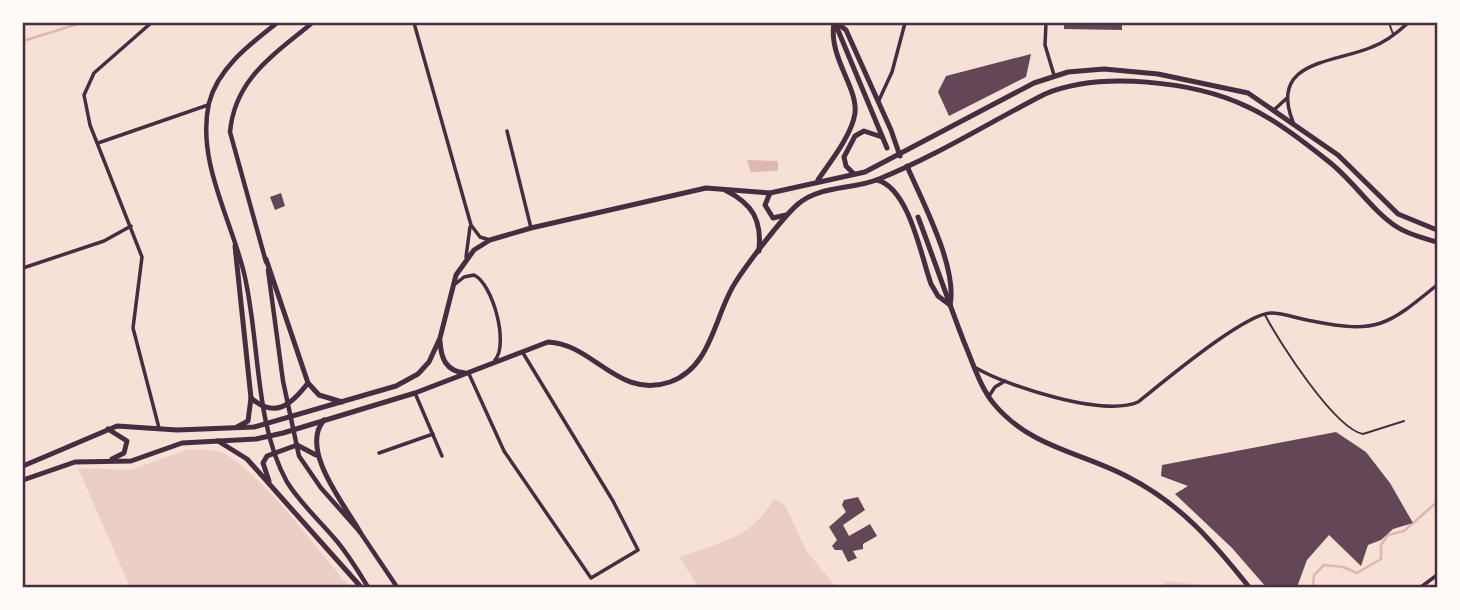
<svg xmlns="http://www.w3.org/2000/svg" width="1460" height="610" viewBox="0 0 1460 610" font-family="'DejaVu Sans',sans-serif">
<style>
.green{fill:#ebcfc5}
.water{fill:#dcb8b0}
.lines{fill:none;stroke-linecap:round;stroke-linejoin:round}
.stream{stroke:#dcb8b0;stroke-width:2.5}
.building{fill:#644757}
.service{stroke:#4a2c40;stroke-width:2}
.minor{stroke:#4a2c40;stroke-width:3.5}
.tertiary{stroke:#4a2c40;stroke-width:4.5}
.secondary{stroke:#4a2c40;stroke-width:5}
.neatline{fill:none;stroke:#4a2c40;stroke-width:2.5}
</style>
<rect width="100%" height="100%" fill="#f7e1d7"/>
<g class="green">
<path d="M187,450C198,449 215,449 225,454C262,474 320,553 350,587H130L78,468L130,470Z"/>
<path d="M774,498L785,505L806,550L836,587H698L679,557C717,544 755,536 774,498Z"/>
<path d="M1168,581L1217,587H1160Z"/>
</g>
<path class="water" d="M747,160L778,161V171L751,172Z"/>
<g class="lines">
<g class="stream">
<path d="M23,41L81,23"/>
<path d="M1313,587L1314,575L1324,565L1343,567L1357,573L1381,559V545L1388,535L1404,531L1437,502"/>
</g>
</g>
<g class="building">
<path d="M1064,23H1122V30L1064,29Z"/>
<path d="M1031,54L1026,77L949,116L938,92L946,76Z"/>
<path d="M281,193L285,206L275,210L270,197Z"/>
<path d="M1336,432L1366,452L1390,483L1413,523L1393,529L1381,540L1368,545L1361,566L1329,535L1307,560L1297,587H1266L1232,548L1175,494L1188,486L1161,476L1162,465Z"/>
<path d="M858,497L865,510L843,525L849,536L870,524L877,536L863,544V549L853,551L857,558L848,562L842,550H835L832,546L837,540L829,527L846,512L842,505L844,500Z"/>
</g>
<g class="lines">
<g class="service">
<path d="M1389,23L1393,34"/>
<path d="M1265,315C1279,342 1335,429 1363,434L1404,421"/>
</g>
<g class="minor">
<path d="M151,23L94,73L84,95L90,125L142,257L133,328L159,428"/>
<path d="M414,23L471,225L480,237L490,240"/>
<path d="M1046,23L1045,45L1054,75"/>
<path d="M879,100L892,72L905,23"/>
<path d="M1275,109L1287,98"/>
<path d="M1293,122C1268,60 1335,63 1372,47C1386,42 1397,33 1408,23"/>
<path d="M507,131L531,228"/>
<path d="M98,143L208,105"/>
<path d="M466,257L470,227"/>
<path d="M23,268L104,241L131,226"/>
<path d="M454,285L464,277L474,275C493,284 509,344 495,360"/>
<path d="M976,368C1009,387 1104,417 1138,402C1162,383 1245,313 1271,313C1284,313 1299,319 1312,321C1377,334 1387,326 1437,285"/>
<path d="M469,374L504,451L591,578L638,550L613,501L523,353"/>
<path d="M415,393L442,456"/>
<path d="M989,396L995,387L1005,381"/>
<path d="M379,453L433,434"/>
<path d="M1421,587L1437,575"/>
</g>
<g class="tertiary">
<path d="M277,23C250,44 218,68 209,103C196,160 231,219 244,273C260,339 254,423 287,482C300,503 319,520 335,539C348,554 358,571 368,587"/>
<path d="M266,262L230,132C235,78 274,55 312,23"/>
<path d="M268,270L283,381L299,456L321,488L360,532L397,587"/>
</g>
<g class="secondary">
<path d="M835,23L887,148"/>
<path d="M837,23L846,30L891,130L900,156"/>
<path d="M907,166C922,201 958,268 950,305"/>
<path d="M854,174L846,166L844,157L855,136L864,131L882,137"/>
<path d="M818,180C830,162 852,135 855,113C858,87 828,57 834,23"/>
<path d="M877,180C909,188 921,256 931,284L938,296L950,305"/>
<path d="M725,190C753,204 762,220 759,251"/>
<path d="M770,193L765,205L773,218L786,215"/>
<path d="M918,217C934,259 948,301 964,342C973,363 980,387 994,404C1031,448 1081,452 1128,477C1181,504 1213,542 1249,587"/>
<path d="M235,246L251,398L248,421L237,427"/>
<path d="M266,259L308,383L319,395L342,402"/>
<path d="M440,341C441,359 446,371 465,373"/>
<path d="M251,398C275,419 291,405 308,383"/>
<path d="M324,420C299,449 344,504 360,532"/>
<path d="M108,429L127,441L124,453L112,459"/>
<path d="M218,441L247,459L361,587"/>
<path d="M23,466L117,426L177,430L254,427L396,386L418,374L429,362L440,338L456,275L474,250L490,240L531,228L706,188L770,193L865,172L1034,83L1068,72L1104,69L1158,74L1248,93L1338,155L1398,214L1437,230"/>
<path d="M23,480L75,462L131,461L182,443L256,439L283,433L415,393L548,342C594,344 618,400 670,382C712,367 714,316 735,283C747,264 782,218 798,204C820,185 853,190 879,179C936,156 990,122 1045,94C1100,71 1194,81 1248,107C1276,120 1304,142 1328,161C1353,180 1371,210 1397,227C1409,235 1424,238 1437,242"/>
<path d="M269,481L263,463L267,456L297,445L316,455"/>
</g>
</g>
<rect width="1460" height="610" fill="none" stroke="#fffaf5" stroke-width="49"/>
<rect x="24" y="24" width="1412" height="562" class="neatline"/>
</svg>
